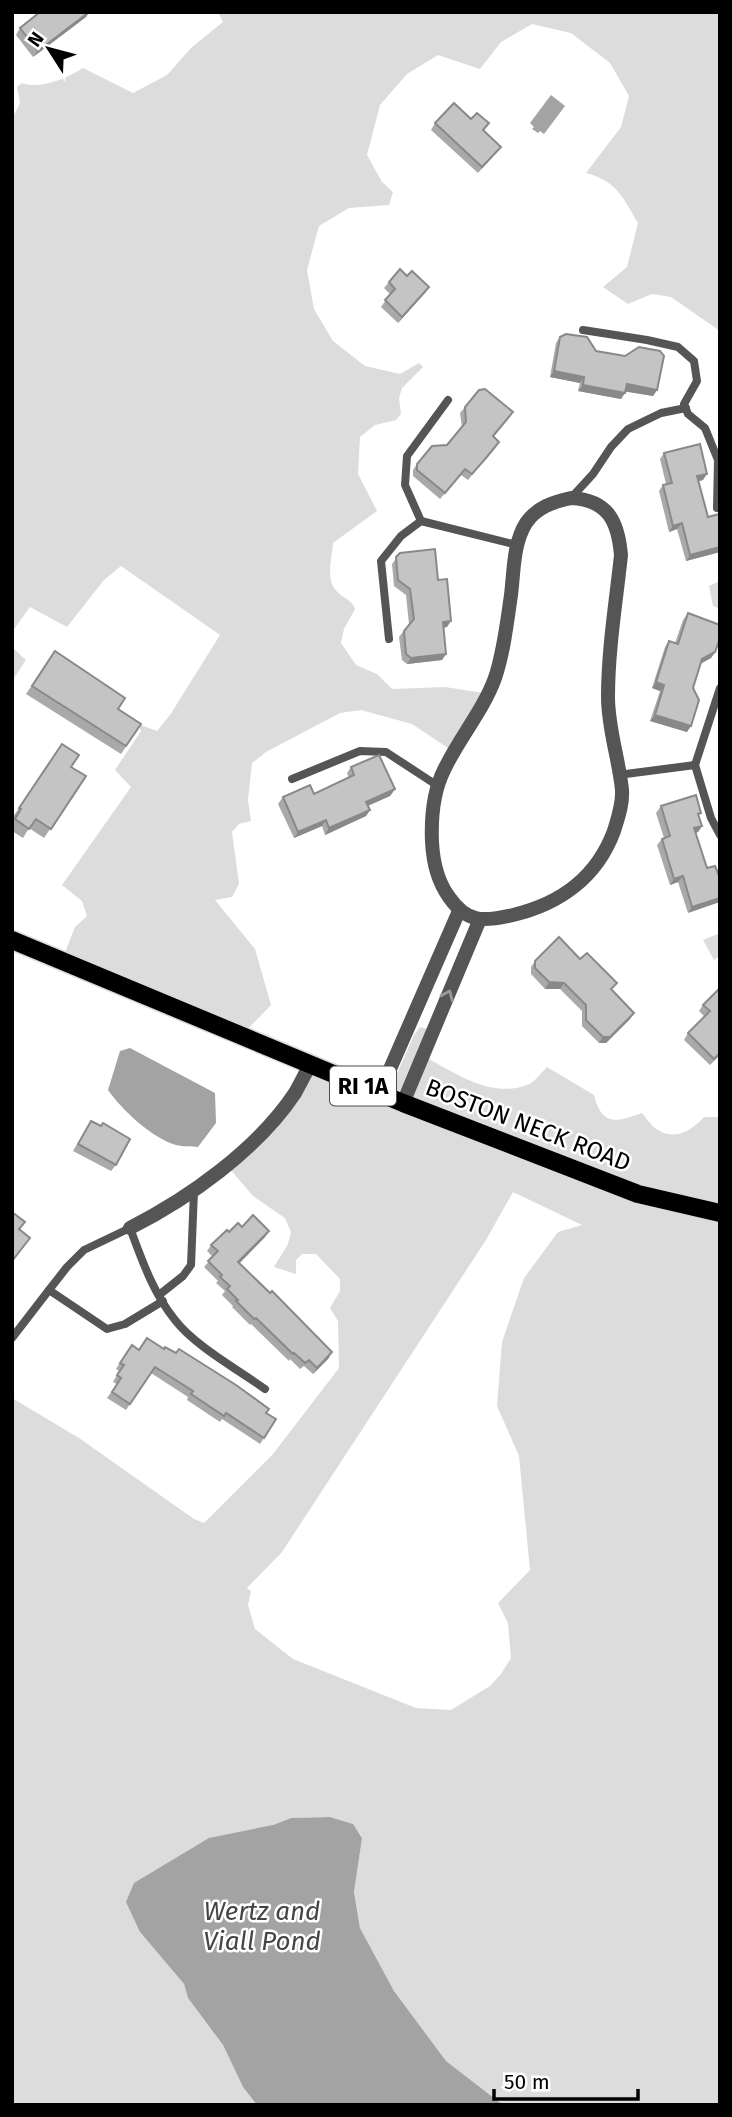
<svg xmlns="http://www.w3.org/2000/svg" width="732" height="2117" font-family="'Fira Sans',sans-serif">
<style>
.green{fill:#dcdcdc;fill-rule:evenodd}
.water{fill:#a3a3a3}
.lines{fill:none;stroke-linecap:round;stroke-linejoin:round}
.primary-casing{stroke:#dbdbdb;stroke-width:21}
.lane{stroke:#555;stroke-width:8}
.street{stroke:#555;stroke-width:14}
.primary{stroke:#000;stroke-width:18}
.wall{fill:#a9a9a9}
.shaded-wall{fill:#898989}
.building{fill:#c4c4c4;stroke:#898989;stroke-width:2}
.oneway{stroke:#999}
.labels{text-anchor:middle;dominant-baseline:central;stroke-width:5;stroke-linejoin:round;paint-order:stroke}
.shield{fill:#fff;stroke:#4c4c4c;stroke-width:2}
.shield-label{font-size:23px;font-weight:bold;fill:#000}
.street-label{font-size:24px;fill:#000;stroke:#fff}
.water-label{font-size:26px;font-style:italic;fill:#444;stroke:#fff}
</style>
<rect width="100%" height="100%" fill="#fff"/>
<!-- green -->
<g class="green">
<path d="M218,12H720V331L671,297L652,294L628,304L603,287L627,267L638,223C623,198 617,181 586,173L621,127L629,96L610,63L571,33L532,24L501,42L480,69L438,55L407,74L380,105L367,155L382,182L393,192L389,205L349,208L319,226L307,270L314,309L333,341L365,366L400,374L419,363L423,367L402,388L399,398L401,414L396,420L375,425L360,437L358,474L377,511L333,543C332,556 326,579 335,589C341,598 351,598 355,609L344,629L341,643L356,665L377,674L392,689L445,687L490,694L457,754L412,724L361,710L340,713L266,752L252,763L248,800L251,821L239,824L232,832L239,884L232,897L215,900L255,949L271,1005L242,1035L62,960L75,927L87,916L82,901L62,885L131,787L115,770L141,731L138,724L157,731L170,715L220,635L121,566L104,580L67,627L30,607L12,632V119L20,103L17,87L22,83C40,90 67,78 83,68L133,93L167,75L192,47L223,22Z"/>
<polygon points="720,581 720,609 713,606 709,586"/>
<polygon points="12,647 26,660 12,681"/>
<polygon points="720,933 720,955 714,960 703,940"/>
<path d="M420,1027L428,1029L429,1059C458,1075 492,1098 527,1085C534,1083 541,1073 547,1067L594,1095C602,1127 617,1122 642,1113C646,1118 652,1127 658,1130C676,1141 692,1130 704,1117H720V2105H503L446,2061L394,1991L360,1928L354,1892L362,1837L352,1824L330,1817L291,1818L273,1825L140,1932L184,1984L188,1998L223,2045L243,2087L257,2105H12V1398L79,1438L194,1519L204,1523L273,1454L339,1368L338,1321L330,1308L340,1291V1279L316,1254H302L296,1260V1274L274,1267L288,1244L291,1232L285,1218L253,1196L229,1168L263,1129L308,1070L386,1099L414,1035ZM513,1192L582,1225L558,1232L524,1278L502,1342L497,1406L519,1456L530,1570L498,1603L508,1623L511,1658L501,1674L490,1686L451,1710L416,1708L293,1659L255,1629L248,1605L251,1591L247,1588L282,1552L486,1240Z"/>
</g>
<!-- water -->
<g class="water">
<polygon points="551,95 565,106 544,134 540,131 538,133 532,129 534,127 530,123"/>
<path d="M130,1048L215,1093L216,1123L198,1147C191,1146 183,1147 176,1145C152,1138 122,1110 108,1090L120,1051Z"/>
<polygon points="330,1817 353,1824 362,1838 354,1892 360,1928 394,1991 446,2061 503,2105 257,2105 243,2087 223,2045 188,1998 184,1984 140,1932 126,1902 134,1883 209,1838 273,1825 291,1818"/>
</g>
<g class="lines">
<defs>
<polyline id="primary" points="12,940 403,1103 638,1194 720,1213"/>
</defs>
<!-- primary casing -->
<use href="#primary" class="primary-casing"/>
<!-- lane -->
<g class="lane">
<polyline points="583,330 647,340 678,347 694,361 697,381 684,404 688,414 705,428 718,460 717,508"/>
<polyline points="571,498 593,474 611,447 628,429 661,413 686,408"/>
<polyline points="421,521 517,545"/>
<polyline points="389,639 381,561 401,536 421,521 405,485 407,456 448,400"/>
<polyline points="720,688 695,765 711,818 720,835"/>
<polyline points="618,775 695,765"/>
<polyline points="292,779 360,751 386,752 438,786"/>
<path d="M49,1290L67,1267L84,1250L130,1228C142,1260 153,1293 175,1320C195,1346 237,1369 265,1389"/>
<polyline points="159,1295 183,1276 191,1265 194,1191"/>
<polyline points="12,1338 49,1290 107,1329 125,1324 163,1301"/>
</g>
<!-- street -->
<g class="street">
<path d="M571,498C608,500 618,521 621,555C616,602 608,650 608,697C608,729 619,759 622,790C623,804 618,818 614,831C597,877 560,904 513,915C483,922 467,923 449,897C438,882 433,861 432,842C431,818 433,792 444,770C459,738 483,711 495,678C504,651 507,622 511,595C514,571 513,544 526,523C537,507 553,502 571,498Z"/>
<polyline points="380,1092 459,911"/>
<polyline points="403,1103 480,919"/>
<path d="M130,1228C189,1198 257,1150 295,1093C300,1084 305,1074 310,1065"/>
</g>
<!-- primary -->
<use href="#primary" class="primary"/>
</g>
<!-- wall -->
<g class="wall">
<polygon points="89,12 86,17 33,57 16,35 20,28"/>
<polygon points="435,123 483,131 496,153 478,173 431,130"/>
<polygon points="407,276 429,287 398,323 381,307 390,294 384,288 389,282"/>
<polygon points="560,337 596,351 657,390 653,396 625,391 621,399 578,391 580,383 550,377 556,343"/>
<polygon points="465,407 508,418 493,436 499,442 481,464 468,480 461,475 440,499 413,476 413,470 417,464 447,445 462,427 460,413"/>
<polygon points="664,453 703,480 698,481 708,517 720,519 720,552 686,561 677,529 669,532 659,491 663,485 666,484 660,459"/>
<polygon points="400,553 438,580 447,627 443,628 446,654 442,660 407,664 402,660 399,637 409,624 406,595 394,586 392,564"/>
<polygon points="688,613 715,652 711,658 700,664 693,688 687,732 650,721 660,691 652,688 665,647 669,641 675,643 683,620"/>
<polygon points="55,651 118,709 141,724 121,754 26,694"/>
<polygon points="62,744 71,767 86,776 44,838 29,828 23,838 12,831 12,823 15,819 13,817"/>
<polygon points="351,767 395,789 390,796 368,806 370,810 366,816 325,835 322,826 294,838 278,804 283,797 314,794 349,778 347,773"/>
<polygon points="661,806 699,816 702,826 698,832 695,833 707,868 719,878 688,913 678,882 670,885 657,845 662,839 664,838 656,813"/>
<polygon points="535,961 611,990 630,1019 606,1043 599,1043 582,1026 582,1011 560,989 545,989 531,974 531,967"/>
<polygon points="720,988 720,1055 710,1065 684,1040 688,1033 705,1017 699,1011 703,1005"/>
<polygon points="91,1121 101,1126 116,1165 111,1171 73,1151"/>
<polygon points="242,1227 265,1237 239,1263 332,1352 328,1359 313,1374 304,1366 300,1369 290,1359 289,1361 251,1324 250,1325 232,1307 233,1306 222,1295 225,1291 216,1283 218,1281 204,1267 213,1257 207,1251 211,1245"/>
<polygon points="139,1349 266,1413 276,1419 260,1444 222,1419 220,1422 187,1400 188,1397 151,1373 126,1410 107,1398 117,1384 113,1382 119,1371 116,1369 127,1351"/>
</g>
<!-- shaded-wall -->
<g class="shaded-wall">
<polygon points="89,12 86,17 33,57 38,51"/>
<polygon points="429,287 425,293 398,323 402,317"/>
<polygon points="554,371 584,377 580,383 550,377"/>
<polygon points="627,384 657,390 653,396 622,391"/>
<polygon points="583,385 625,393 621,399 578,391"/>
<polygon points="707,474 703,480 692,483 697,476"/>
<polygon points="682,523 677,529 669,532 673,526"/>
<polygon points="720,547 720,552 686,561 690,555"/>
<polygon points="451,621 447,627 439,628 443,622"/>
<polygon points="715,652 711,658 698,665 702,659"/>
<polygon points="446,654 442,660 407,664 411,658"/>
<polygon points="656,682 664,685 660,691 652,688"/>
<polygon points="655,715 691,726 687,732 650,721"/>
<polygon points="395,789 390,796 362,808 366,802"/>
<polygon points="370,810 366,816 325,835 329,828"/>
<polygon points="326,820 322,826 294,838 298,832"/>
<polygon points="702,826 698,832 689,835 694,828"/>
<polygon points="683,876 678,882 670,885 674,879"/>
<polygon points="720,898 720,902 688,913 692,907"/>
<polygon points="549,982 564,983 560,989 545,989"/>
<polygon points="634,1013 630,1019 606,1043 599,1043 603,1037"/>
<polygon points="269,1231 265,1237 234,1269 238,1262"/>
<polygon points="332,1352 328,1359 313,1374 317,1368"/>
</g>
<!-- building -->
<g class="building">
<polygon points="40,12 89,12 38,51 20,28"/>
<polygon points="454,103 471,119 477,113 489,123 483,130 501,147 482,167 435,123"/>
<polygon points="400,269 407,276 412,271 429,287 402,317 385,300 395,289 389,282"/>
<polygon points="566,334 587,337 596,351 625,356 639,347 660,351 664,356 657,390 627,384 625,393 583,385 584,377 554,371 560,337"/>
<polygon points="485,389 513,412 493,436 499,442 486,458 472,474 465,469 445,493 417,470 417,464 432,446 447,445 466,422 465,407 479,390"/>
<polygon points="700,444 707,474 697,476 708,517 719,514 720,519 720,547 690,555 682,523 673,526 663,485 672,483 664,453"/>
<polygon points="435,549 438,580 447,579 451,621 443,622 446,654 411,658 406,654 404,631 414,619 410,589 398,580 396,557 400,553"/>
<polygon points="688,613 720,625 720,638 715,652 702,659 693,688 699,700 691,726 655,715 664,685 656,682 669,641 678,644"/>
<polygon points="55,651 125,698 118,709 141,724 126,746 32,686"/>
<polygon points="62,744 79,755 71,767 86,776 51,829 36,819 29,829 15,819 21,809 19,808"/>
<polygon points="379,755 395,789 366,802 370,810 329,828 326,820 298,832 283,797 310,785 314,794 354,775 351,767"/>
<polygon points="696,795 701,813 698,814 702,826 694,828 707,868 715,866 720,878 720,898 692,907 683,876 674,879 662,839 670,836 661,806"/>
<polygon points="559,937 580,959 587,953 617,983 611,989 634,1013 610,1037 603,1037 586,1020 586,1005 564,983 549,982 535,968 535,961"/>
<polygon points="720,988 720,1053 714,1059 688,1033 710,1011 703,1005"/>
<polygon points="91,1121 101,1126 103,1123 130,1139 116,1165 78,1144"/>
<polygon points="12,1212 25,1222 19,1229 30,1238 12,1261"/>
<polygon points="253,1215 269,1231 238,1262 270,1293 272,1291 332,1352 317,1368 309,1360 305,1363 294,1353 293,1354 256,1318 254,1319 236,1301 238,1300 227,1289 230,1286 220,1277 222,1275 208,1261 218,1251 211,1245 227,1230 229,1232 238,1223 242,1227"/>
<polygon points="147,1338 164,1349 165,1347 176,1353 179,1349 236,1385 269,1409 266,1413 276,1419 264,1438 226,1413 224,1416 191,1394 193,1391 155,1367 130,1404 112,1392 121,1378 117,1375 124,1365 120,1363 132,1345 139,1350"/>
</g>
<!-- one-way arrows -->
<defs><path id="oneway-chevron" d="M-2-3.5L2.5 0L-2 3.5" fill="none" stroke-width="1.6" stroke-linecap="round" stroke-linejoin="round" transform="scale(1.75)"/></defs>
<use class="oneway" href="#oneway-chevron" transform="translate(448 995) rotate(-67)"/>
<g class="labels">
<!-- shield labels -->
<rect class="shield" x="330" y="1066.5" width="66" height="39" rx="5"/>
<g class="shield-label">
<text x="363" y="1086">RI 1A</text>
</g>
<!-- street labels -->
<g class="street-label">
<text transform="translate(528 1125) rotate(21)">BOSTON NECK ROAD</text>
</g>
<!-- water labels -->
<g class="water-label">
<text x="262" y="1911">Wertz and<tspan x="262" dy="30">Viall Pond</tspan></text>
</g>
</g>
<!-- border -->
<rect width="732" height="2117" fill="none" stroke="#000000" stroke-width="28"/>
<!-- north arrow -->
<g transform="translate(49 49) rotate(306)" stroke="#ffffff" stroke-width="5" paint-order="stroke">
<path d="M0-5L12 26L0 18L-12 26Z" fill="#000000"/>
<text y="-10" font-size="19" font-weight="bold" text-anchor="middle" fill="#000000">N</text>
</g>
<!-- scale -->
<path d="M494 2089v10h144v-10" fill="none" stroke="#000000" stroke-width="3.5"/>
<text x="504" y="2089" font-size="21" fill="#000000" stroke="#ffffff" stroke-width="5" paint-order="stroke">50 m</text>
</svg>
